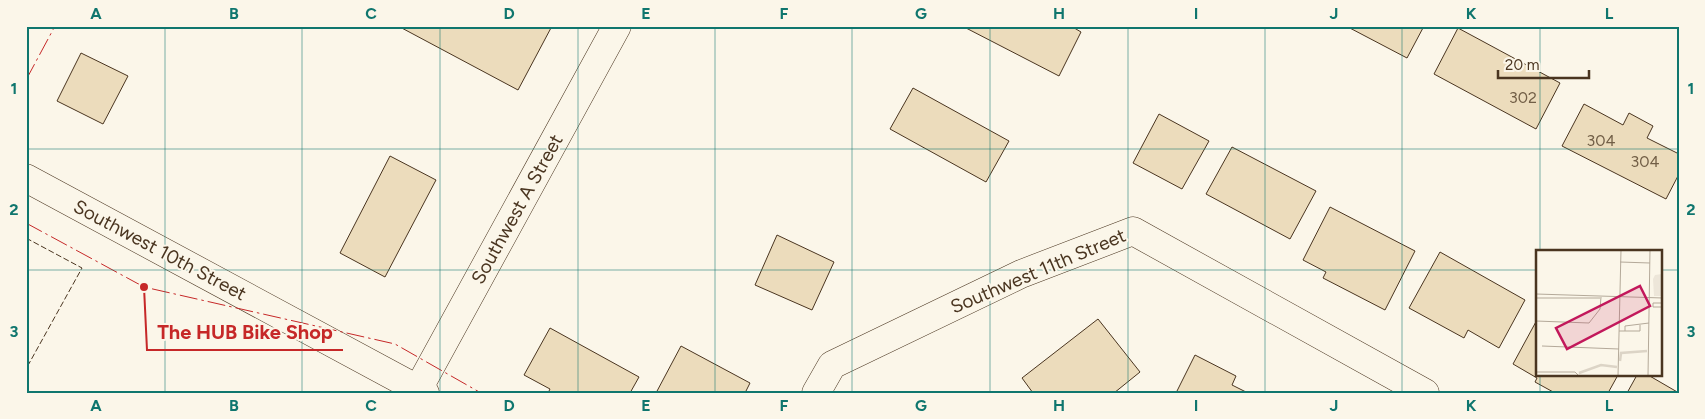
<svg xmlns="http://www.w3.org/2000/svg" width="1705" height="419" font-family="Figtree,sans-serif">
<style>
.building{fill:#ecdcbc;stroke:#4a3520}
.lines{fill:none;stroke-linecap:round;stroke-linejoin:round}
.minor-casing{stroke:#4a3520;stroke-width:29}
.tertiary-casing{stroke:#4a3520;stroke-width:29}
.minor{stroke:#fbf6e9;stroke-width:28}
.tertiary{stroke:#fbf6e9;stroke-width:28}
.fence{stroke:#4a3520;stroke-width:1;stroke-dasharray:6 2.5;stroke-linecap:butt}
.power{stroke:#c62828;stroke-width:1;stroke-dasharray:18 4 2.5 4;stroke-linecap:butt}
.grid{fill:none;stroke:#0f766e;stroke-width:1;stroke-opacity:0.55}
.labels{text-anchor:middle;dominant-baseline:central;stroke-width:4;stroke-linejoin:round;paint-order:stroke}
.number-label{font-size:16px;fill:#725f47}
.street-label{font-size:19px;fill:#4a3520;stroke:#fbf6e9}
.inset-river{fill:none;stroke:#dcd4c6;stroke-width:2.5}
.inset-road{fill:none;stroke:#b4a999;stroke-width:1}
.view{fill:#c2185b;fill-opacity:0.15;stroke:#c2185b;stroke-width:2.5}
.inset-edge{fill:none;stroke:#4a3520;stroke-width:2.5}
.leader{fill:none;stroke:#c62828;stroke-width:2}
.callout-dot{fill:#c62828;stroke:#fbf6e9;stroke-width:2}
.callout-label{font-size:20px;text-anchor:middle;font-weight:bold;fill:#c62828;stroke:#fbf6e9;stroke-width:4;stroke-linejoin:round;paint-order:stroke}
.neatline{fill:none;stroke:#0f766e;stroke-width:2}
.grid-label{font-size:16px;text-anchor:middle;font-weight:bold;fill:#0f766e}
</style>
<rect width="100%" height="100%" fill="#fbf6e9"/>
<!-- building -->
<g class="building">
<polygon points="398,26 552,26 518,90"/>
<polygon points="968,26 1071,26 1081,32 1059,76 966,28"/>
<polygon points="1346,26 1424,26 1407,58"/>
<polygon points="1458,28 1560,83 1536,129 1434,74"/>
<polygon points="81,53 128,76 103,124 57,101"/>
<polygon points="913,88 1009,141 986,182 890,129"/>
<polygon points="1584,104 1623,125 1629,113 1653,126 1647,138 1679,154 1679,174 1666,199 1562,146"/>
<polygon points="1159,114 1209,141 1182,189 1133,163"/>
<polygon points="1232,147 1316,191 1290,239 1206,194"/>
<polygon points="390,156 436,180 385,277 340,253"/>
<polygon points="1330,207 1415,251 1385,310 1323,278 1326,272 1303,260"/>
<polygon points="777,235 834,262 812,310 755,285"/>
<polygon points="1440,252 1525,300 1499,348 1468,330 1464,338 1409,308"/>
<polygon points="1538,318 1538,375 1618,375 1608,393 1555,393 1535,382 1537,378 1513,364"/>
<polygon points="1098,319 1140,372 1114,393 1033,393 1022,378"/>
<polygon points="550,328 639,377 630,393 548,393 550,389 524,375"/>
<polygon points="681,346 750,383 745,393 656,393"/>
<polygon points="1195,355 1236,376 1232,385 1248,393 1176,393"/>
<polygon points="1637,375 1648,375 1679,393 1627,393"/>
</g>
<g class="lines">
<defs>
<g id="minor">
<polyline points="26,178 425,393"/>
<polyline points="816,393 832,365 1021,274 1133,231 1425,393"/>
</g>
<polyline id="tertiary" points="416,393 617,26"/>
</defs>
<!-- minor casing -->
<use href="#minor" class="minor-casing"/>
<!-- tertiary casing -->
<use href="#tertiary" class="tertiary-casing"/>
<!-- minor -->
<use href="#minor" class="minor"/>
<!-- tertiary -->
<use href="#tertiary" class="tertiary"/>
<!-- fence -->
<polyline class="fence" points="26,238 82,268 26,369"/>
<!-- power -->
<g class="power">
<polyline points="26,80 55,26"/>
<polyline points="26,223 144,287 395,344 481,393"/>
</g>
</g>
<!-- grid -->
<path class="grid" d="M165,26V393M302,26V393M440,26V393M578,26V393M715,26V393M852,26V393M990,26V393M1128,26V393M1265,26V393M1402,26V393M1540,26V252M26,149H1679M26,270H1538M1661,270H1679M1540,375V393"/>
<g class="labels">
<!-- number labels -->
<g class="number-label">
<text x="1523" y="97">302</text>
<text x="1601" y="140">304</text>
<text x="1645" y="161">304</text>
</g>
<!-- street labels -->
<g class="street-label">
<text transform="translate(517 209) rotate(-61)">Southwest A Street</text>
<text transform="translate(160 250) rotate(28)">Southwest 10th Street</text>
<text transform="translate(1038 271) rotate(-23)">Southwest 11th Street</text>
</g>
</g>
<!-- overview -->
<g transform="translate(1536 250)">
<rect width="126" height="126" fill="#fbf6e9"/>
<path d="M126,24V46H118L117,29L119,25Z" fill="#ede6d9"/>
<path class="inset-river" d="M84,111L85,103L111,101M43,123L65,115L81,117"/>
<path class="inset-road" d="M84,12L114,13M0,44L127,48M0,48H64M127,53H117V57H127M0,71L53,73L64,59L65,47M83,81H89V76L113,73M89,81H104V75M6,96L83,99M0,122H39L43,126M82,126L85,0M112,126L114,0"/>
<path class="view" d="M104,36L114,56L31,99L20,78Z"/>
<rect width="126" height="126" class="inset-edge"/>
</g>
<!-- callouts -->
<path class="leader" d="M144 287L147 350H343"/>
<circle class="callout-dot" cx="144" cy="287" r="5"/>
<g class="callout-label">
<text x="245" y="339">The HUB Bike Shop</text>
</g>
<!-- border -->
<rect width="1705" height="419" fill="none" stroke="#fbf6e9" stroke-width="55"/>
<!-- scale -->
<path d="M1498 70v8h91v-8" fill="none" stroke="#4a3520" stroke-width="2.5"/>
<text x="1505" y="70" font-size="15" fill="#4a3520" stroke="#fbf6e9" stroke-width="4" paint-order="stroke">20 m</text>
<rect x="28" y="28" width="1650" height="364" class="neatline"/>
<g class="grid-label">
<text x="96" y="19">A</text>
<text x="234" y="19">B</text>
<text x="371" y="19">C</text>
<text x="509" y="19">D</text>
<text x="646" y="19">E</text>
<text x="784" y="19">F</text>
<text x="921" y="19">G</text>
<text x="1059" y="19">H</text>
<text x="1196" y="19">I</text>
<text x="1334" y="19">J</text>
<text x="1471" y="19">K</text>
<text x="1609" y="19">L</text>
<text x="14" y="94">1</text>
<text x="1691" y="94">1</text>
<text x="14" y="215">2</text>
<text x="1691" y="215">2</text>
<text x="14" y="337">3</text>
<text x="1691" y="337">3</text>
<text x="96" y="411">A</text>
<text x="234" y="411">B</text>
<text x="371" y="411">C</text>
<text x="509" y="411">D</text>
<text x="646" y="411">E</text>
<text x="784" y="411">F</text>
<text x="921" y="411">G</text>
<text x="1059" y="411">H</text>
<text x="1196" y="411">I</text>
<text x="1334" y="411">J</text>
<text x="1471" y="411">K</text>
<text x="1609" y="411">L</text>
</g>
</svg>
